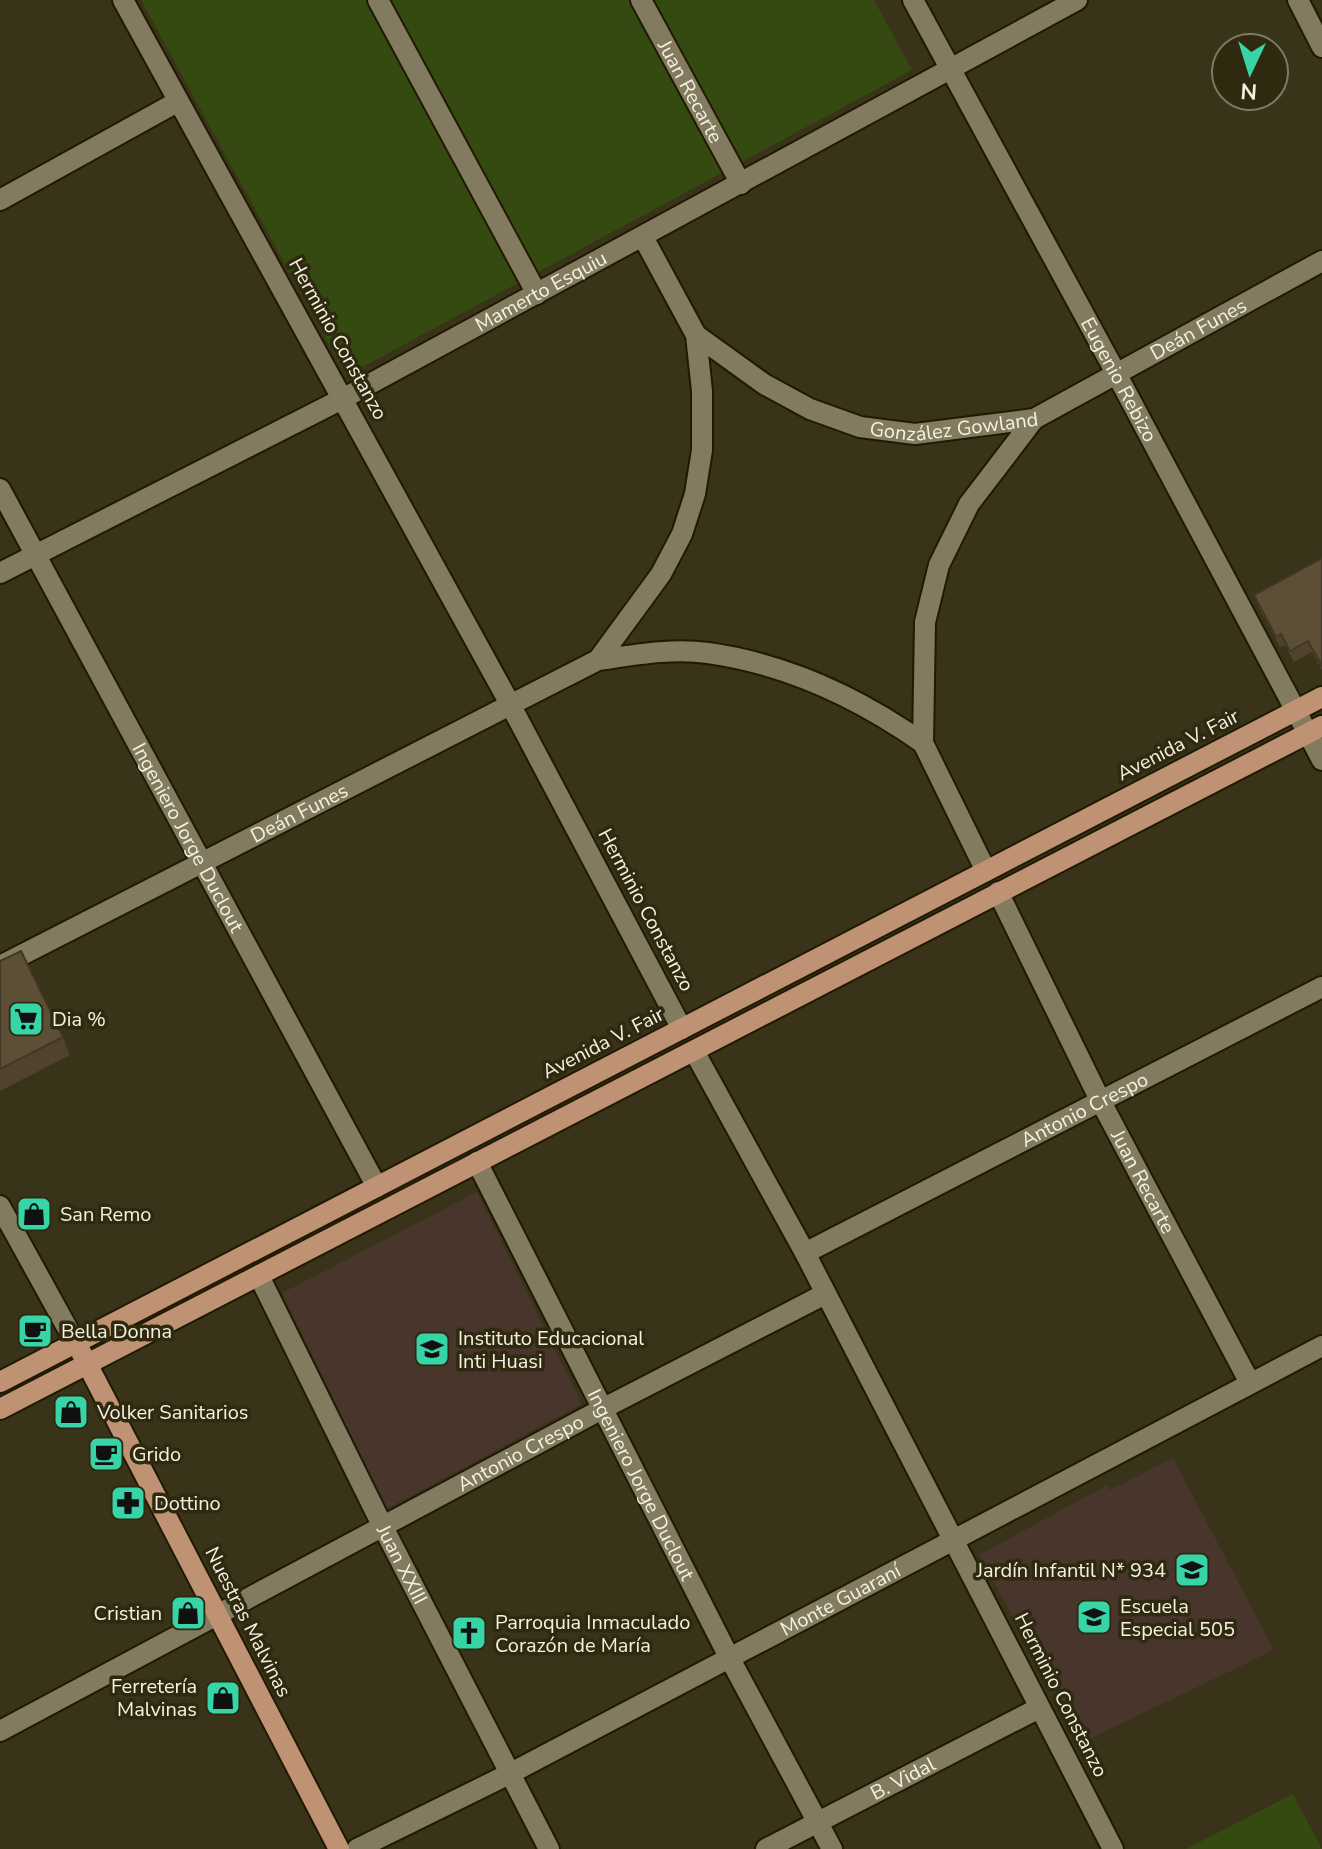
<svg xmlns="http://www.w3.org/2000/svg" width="1322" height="1849" font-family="'Nunito Sans',sans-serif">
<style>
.education{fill:#48362d}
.grass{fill:#354a11}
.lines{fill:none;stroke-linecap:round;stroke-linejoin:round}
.minor-casing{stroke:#201a02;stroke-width:24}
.major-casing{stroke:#201a02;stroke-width:24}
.minor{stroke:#827b5f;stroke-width:20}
.major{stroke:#c09274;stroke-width:20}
.wall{fill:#50432e}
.building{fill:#5d4e36;stroke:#413726;stroke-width:2}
.labels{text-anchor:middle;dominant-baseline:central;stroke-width:7;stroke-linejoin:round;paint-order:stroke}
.street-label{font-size:20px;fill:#f5f1e2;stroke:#2f290f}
.poi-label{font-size:20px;fill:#f5f1e2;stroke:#2f290f;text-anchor:start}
</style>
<rect width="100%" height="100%" fill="#393319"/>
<!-- education -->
<g class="education">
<polygon points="477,1192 582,1404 387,1509 282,1293"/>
<polygon points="1173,1458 1274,1650 1081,1743 979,1555 1107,1485 1110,1490"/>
</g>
<!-- grass -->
<g class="grass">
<polygon points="141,0 874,0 912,70 346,376"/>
<polygon points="1293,1794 1322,1849 1186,1849"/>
</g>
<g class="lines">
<defs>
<g id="minor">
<polyline points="123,0 510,704 682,1029"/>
<polyline points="378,0 537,294"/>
<path id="s1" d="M641,0L741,184"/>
<path id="s2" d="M913,0L1117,375L1322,760"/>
<polyline points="1298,0 1322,47"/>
<polyline points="0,200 177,102"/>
<path id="s3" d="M696,335L764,384L810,409L860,427L915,434L1034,419L1322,261"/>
<path id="s4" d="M0,489L377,1187"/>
<path id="s5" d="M0,573L344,398L1077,0"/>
<polyline points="598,660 661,574 682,534 695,494 702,450 702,391 696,335 643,237"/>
<polyline points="986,871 923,743 925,622 939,565 969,504 1034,419"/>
<path id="s6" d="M998,892L1100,1100L1250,1383"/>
<path id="s7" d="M0,966L598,660C634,655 672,648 708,653C787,664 859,698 923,743"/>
<polyline points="694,1051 805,1253 1113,1849"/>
<path id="s8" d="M477,1162L729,1657L832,1849"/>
<polyline points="0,1206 75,1342"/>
<path id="s9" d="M805,1253L1322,987"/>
<path id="s10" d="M259,1276L383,1527L549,1849"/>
<path id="s11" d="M0,1731L604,1408L825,1294"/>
<path id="s12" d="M357,1849L511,1773L1322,1346"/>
<path id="s13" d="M766,1849L1039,1708"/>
</g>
<g id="major">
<polyline points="81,1352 339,1849"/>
<polyline points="0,1382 1322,697"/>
<polyline points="0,1409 1322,726"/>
</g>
</defs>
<!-- minor casing -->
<use href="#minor" class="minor-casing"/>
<!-- major casing -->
<use href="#major" class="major-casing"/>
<!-- minor -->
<use href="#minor" class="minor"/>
<!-- major -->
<use href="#major" class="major"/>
</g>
<!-- wall -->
<g class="wall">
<polygon points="1322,558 1322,670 1312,652 1294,662 1285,645 1280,647 1258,606 1254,595"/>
<polygon points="0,961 63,1037 70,1055 0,1091"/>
</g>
<!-- building -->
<g class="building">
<polygon points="1322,558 1322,666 1308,641 1290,651 1281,634 1276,637 1254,595"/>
<polygon points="21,951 63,1037 0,1069 0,961"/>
</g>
<!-- icons -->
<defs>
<symbol id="supermarket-square" viewBox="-11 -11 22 22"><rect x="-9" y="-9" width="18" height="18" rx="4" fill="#36d4a7" stroke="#2f290f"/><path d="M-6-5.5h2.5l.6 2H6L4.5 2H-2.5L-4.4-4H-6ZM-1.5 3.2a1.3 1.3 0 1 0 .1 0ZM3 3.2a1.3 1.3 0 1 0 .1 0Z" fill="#111"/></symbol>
<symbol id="shop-square" viewBox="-11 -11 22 22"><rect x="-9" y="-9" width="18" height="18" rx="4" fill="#36d4a7" stroke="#2f290f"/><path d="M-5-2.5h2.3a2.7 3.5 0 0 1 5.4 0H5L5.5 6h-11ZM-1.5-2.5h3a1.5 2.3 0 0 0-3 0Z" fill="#111"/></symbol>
<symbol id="cafe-square" viewBox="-11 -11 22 22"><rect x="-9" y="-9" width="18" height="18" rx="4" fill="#36d4a7" stroke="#2f290f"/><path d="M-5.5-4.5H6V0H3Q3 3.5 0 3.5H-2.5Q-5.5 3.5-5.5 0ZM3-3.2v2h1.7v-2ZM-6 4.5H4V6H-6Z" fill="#111"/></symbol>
<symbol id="school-square" viewBox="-11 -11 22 22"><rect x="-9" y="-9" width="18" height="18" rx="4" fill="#36d4a7" stroke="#2f290f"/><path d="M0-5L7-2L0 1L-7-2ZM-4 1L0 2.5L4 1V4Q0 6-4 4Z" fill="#111"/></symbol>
<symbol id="pharmacy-square" viewBox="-11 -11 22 22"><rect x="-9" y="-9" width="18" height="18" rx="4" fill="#36d4a7" stroke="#2f290f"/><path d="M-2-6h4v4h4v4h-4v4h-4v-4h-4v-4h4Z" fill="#111"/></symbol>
<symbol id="church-square" viewBox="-11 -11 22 22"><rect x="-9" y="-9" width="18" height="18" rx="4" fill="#36d4a7" stroke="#2f290f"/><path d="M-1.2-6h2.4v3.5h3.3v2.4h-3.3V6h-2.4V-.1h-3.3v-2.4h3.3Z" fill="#111"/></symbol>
</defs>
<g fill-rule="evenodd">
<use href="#supermarket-square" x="6" y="999" width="40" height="40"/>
<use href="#shop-square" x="14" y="1194" width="40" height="40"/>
<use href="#cafe-square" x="15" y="1311" width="40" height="40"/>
<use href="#school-square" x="412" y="1329" width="40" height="40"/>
<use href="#shop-square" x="51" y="1392" width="40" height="40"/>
<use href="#cafe-square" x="86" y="1434" width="40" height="40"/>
<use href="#pharmacy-square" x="108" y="1483" width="40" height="40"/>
<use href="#school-square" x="1172" y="1550" width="40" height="40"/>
<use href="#shop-square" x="168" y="1593" width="40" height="40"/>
<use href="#school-square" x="1074" y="1597" width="40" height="40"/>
<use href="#church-square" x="449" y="1613" width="40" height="40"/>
<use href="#shop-square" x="203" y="1678" width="40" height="40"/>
</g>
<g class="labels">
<!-- street labels -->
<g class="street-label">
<text stroke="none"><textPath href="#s1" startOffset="104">Juan Recarte</textPath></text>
<text stroke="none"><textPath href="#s5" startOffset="610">Mamerto Esquiu</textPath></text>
<text stroke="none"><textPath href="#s3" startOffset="552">Deán Funes</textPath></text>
<text transform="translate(338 339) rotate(61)">Herminio Constanzo</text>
<text stroke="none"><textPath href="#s2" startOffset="432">Eugenio Rebizo</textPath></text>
<text stroke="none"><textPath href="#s3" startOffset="284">González Gowland</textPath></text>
<text transform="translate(1178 745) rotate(-27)">Avenida V. Fair</text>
<text stroke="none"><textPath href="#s7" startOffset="336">Deán Funes</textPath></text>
<text stroke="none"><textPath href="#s4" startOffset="396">Ingeniero Jorge Duclout</textPath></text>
<text transform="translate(646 910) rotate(62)">Herminio Constanzo</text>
<text transform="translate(603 1043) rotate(-27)">Avenida V. Fair</text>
<text stroke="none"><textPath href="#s9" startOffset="314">Antonio Crespo</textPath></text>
<text stroke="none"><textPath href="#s6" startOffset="324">Juan Recarte</textPath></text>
<text stroke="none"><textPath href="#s11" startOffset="590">Antonio Crespo</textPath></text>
<text stroke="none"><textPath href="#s8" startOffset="362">Ingeniero Jorge Duclout</textPath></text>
<text stroke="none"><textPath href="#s10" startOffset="322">Juan XXIII</textPath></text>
<text stroke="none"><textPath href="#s12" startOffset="544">Monte Guaraní</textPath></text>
<text transform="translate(248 1622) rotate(63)">Nuestras Malvinas</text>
<text transform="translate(1061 1695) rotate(63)">Herminio Constanzo</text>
<text stroke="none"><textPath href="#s13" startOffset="154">B. Vidal</textPath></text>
</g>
<!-- poi labels -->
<g class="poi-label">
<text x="52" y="1019">Dia %</text>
<text x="60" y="1214">San Remo</text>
<text x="61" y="1331">Bella Donna</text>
<text x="458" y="1338">Instituto Educacional<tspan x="458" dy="23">Inti Huasi</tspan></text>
<text x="97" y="1412">Volker Sanitarios</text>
<text x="132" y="1454">Grido</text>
<text x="154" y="1503">Dottino</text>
<text x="1166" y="1570" text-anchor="end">Jardín Infantil N* 934</text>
<text x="1120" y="1606">Escuela<tspan x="1120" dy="23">Especial 505</tspan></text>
<text x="162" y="1613" text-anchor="end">Cristian</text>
<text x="495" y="1622">Parroquia Inmaculado<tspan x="495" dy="23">Corazón de María</tspan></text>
<text x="197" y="1686" text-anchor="end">Ferretería<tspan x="197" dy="23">Malvinas</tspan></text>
</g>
</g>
<!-- north arrow -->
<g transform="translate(1250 72) rotate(184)"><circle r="38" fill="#2f290f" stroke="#7e7963" stroke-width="2"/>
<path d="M0-6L14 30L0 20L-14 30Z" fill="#36d4a7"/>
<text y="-12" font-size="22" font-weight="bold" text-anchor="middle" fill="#f5f1e2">N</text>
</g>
</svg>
